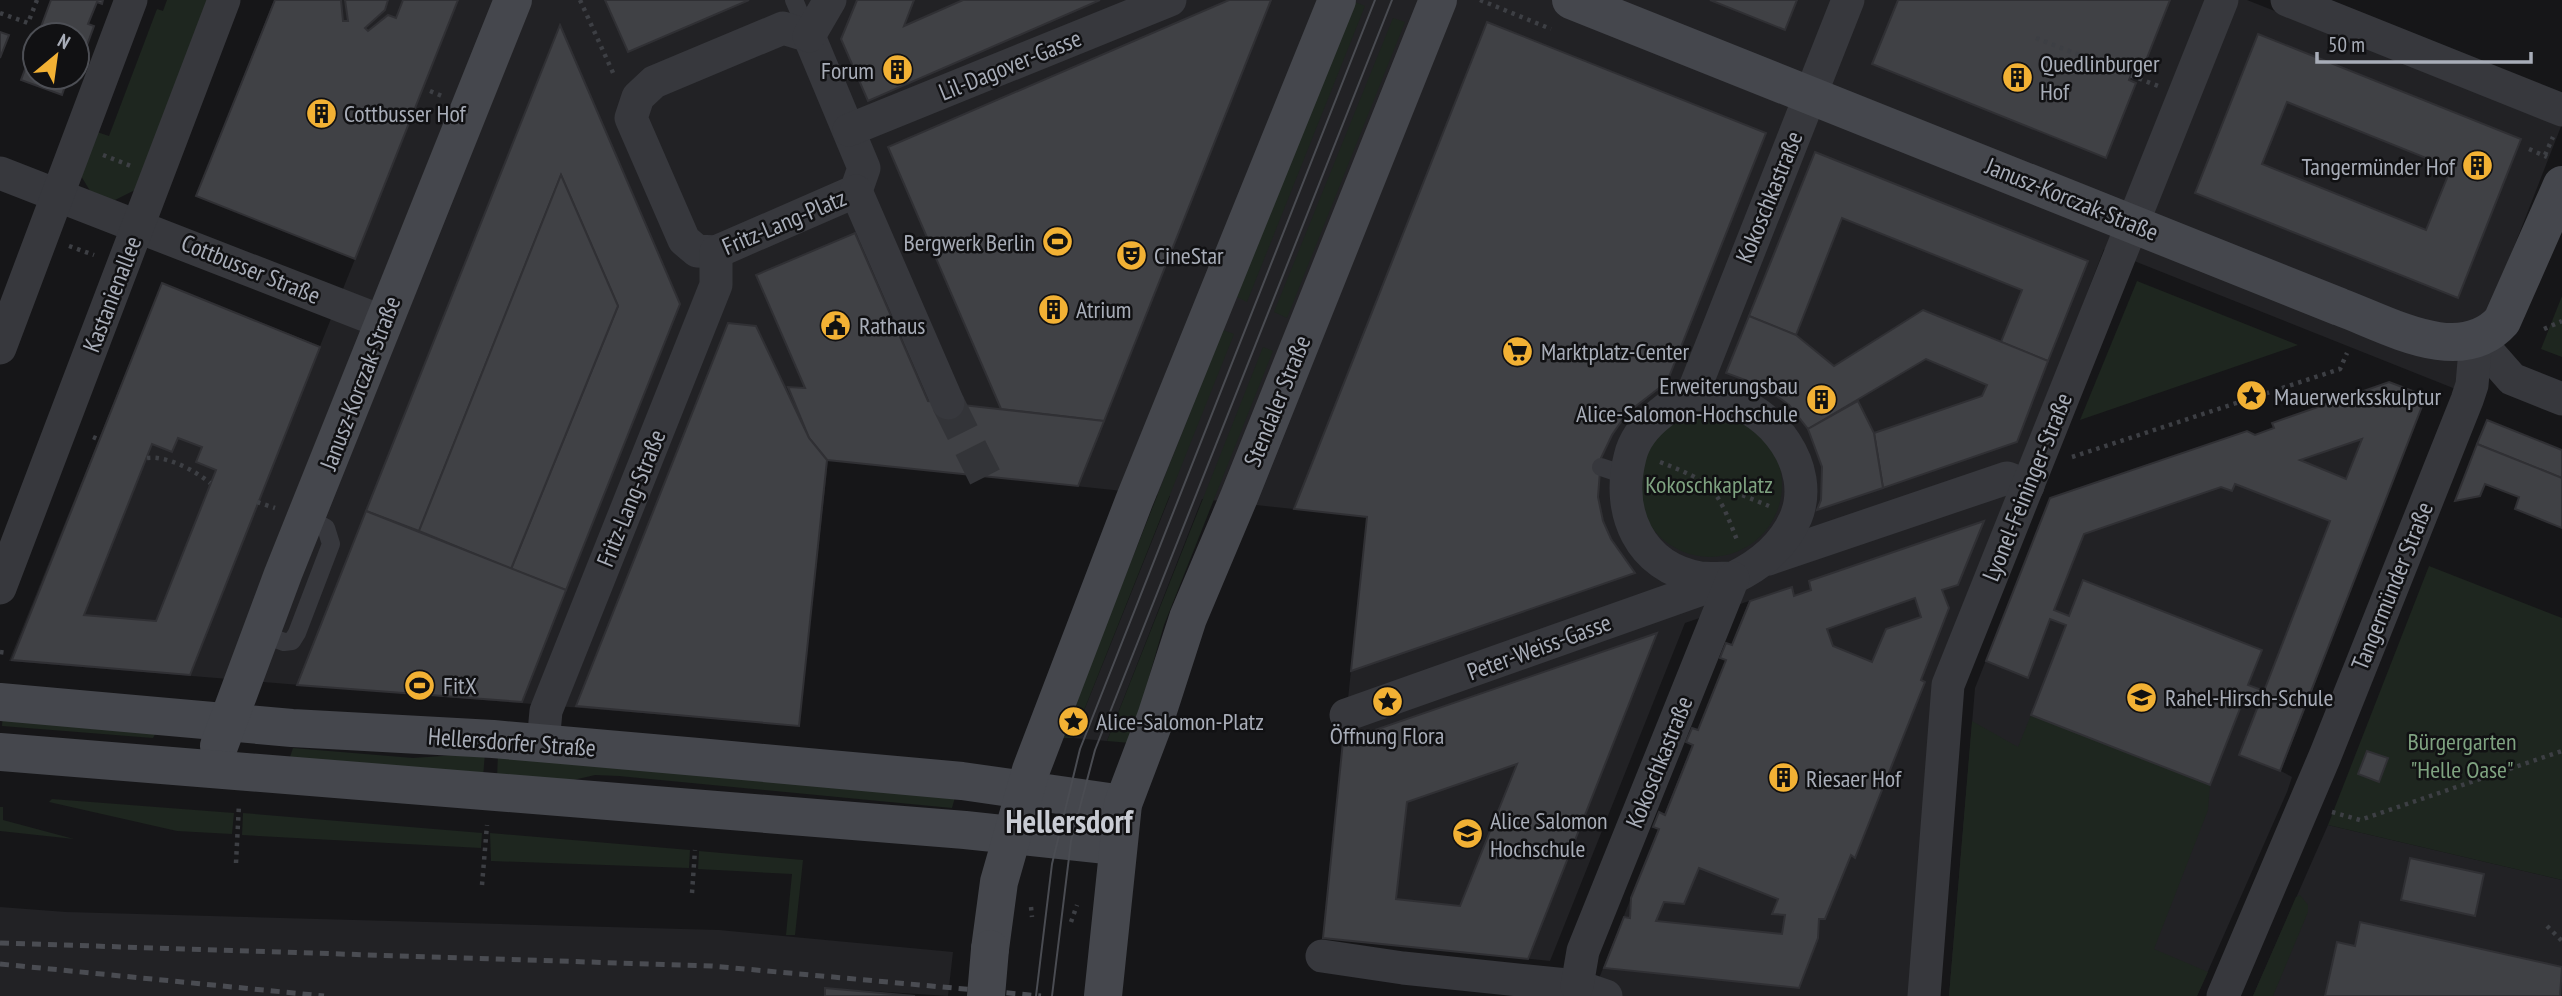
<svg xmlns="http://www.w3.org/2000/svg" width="2562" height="996" font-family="'PT Sans Narrow',sans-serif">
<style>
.built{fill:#222225}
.green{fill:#1e261f}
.building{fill:#404145;stroke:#303034;stroke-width:2;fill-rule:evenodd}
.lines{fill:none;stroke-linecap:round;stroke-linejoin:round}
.street-tunnel{stroke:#333438;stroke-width:33;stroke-dasharray:33 17;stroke-linecap:butt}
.path{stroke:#3d3f44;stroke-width:4.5;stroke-dasharray:3.5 5;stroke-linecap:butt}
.lane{stroke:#37383d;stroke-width:18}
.street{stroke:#37383d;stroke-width:33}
.secondary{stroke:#45474d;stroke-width:38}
.tram{stroke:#4a4c52;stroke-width:2}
.rail{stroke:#4a4c52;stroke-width:5;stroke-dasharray:9 7;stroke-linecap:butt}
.secondary-bridge{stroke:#45474d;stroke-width:38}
.labels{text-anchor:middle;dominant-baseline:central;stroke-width:5;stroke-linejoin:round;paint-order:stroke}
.poi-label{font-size:24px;fill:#a8adb8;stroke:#111113;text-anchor:start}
.street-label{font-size:24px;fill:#a8adb8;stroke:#111113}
.park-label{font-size:24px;fill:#7fa381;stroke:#111113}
.district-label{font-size:32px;font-weight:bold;fill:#c9ccd4;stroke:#111113}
</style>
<rect width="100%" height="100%" fill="#161618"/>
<!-- built -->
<g class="built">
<polygon points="274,0 2247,0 2562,124 2458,390 2104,249 1937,685 1910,996 1592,996 1749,601 1685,623 1550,961 1323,938 1367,517 1202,499 1107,741 1073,738 1170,496 828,460 799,726 9,661 162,283 320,346 355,259 196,196"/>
<polygon points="2389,382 2426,396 2281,771 2292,777 2287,792 2197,996 1949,996 1975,688 2050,498 2247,431 2255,435 2273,428 2272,423"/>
<polygon points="2328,825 2562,880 2562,996 2253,996"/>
<polygon points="0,907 66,912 719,930 953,952 948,996 826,988 825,996 0,996"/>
</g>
<!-- green -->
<g class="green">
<polygon points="167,0 211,0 137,189 115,200 92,194 81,176 91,130 109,136 157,9 163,11"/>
<polygon points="1353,1 1365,6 1247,302 1235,296"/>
<polygon points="1393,18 1405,22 1287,318 1274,312"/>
<polygon points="2137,281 2298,345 2080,420"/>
<polygon points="2562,296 2562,357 2541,349"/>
<polygon points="1223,330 1234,334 1073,738 1061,738"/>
<polygon points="1263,347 1273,351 1164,625 1130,743 1107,741"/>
<circle cx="1710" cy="485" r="72"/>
<polygon points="2429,566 2562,618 2562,880 2328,825"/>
<polygon points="3,713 160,725 153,738 2,726"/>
<polygon points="2031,715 2210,785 2208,810 2154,949 2208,972 2197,996 1949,996 1972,721 2018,747"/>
<polygon points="293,748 413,758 485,753 483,777 288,763"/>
<polygon points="498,754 956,794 952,808 619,776 595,775 569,781 497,778"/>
<polygon points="52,799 234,813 232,834 177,831 49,802"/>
<polygon points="0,807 3,807 3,820 74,839 0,831"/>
<polygon points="243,813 482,833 481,848 242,835"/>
<polygon points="490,833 690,850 689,868 491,861"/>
<polygon points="699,851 803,860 795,935 786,935 792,874 698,869"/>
<polygon points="2300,895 2308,905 2308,912 2273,996 2253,996 2296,897"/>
</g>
<!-- building -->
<g class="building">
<polygon points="51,0 103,0 102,4 97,2 88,24 94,26 83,56 77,54 77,35 38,35"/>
<polygon points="275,0 341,0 343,21 348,21 345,0 388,0 385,10 365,28 368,31 388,15 396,18 403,0 458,0 355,259 196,196"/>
<polygon points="605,0 749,0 628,52"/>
<polygon points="857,0 914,0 904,26 963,0 1100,0 868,101 841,39"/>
<polygon points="1229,0 1271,0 1104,421 1001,409 888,147"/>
<polygon points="1710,0 1797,0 1785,30"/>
<polygon points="1898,0 2170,0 2141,73 2133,70 2129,80 2136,83 2106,158 1872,64"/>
<polygon points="1487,22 1766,133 1667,382 1627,413 1612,435 1601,458 1598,497 1603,521 1611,539 1635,573 1351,671 1367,517 1294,509"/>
<polygon points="560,25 680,304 566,590 511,569 618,306 561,175 419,531 366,511"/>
<polygon points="0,32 9,35 0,58"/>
<path d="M2258,34L2521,139L2458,298L2195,193ZM2287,102L2451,168L2426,230L2262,164Z"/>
<polygon points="35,43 35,77 68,77 62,95 21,80"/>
<polygon points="1815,152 2088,261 2048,361 2001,342 2022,290 1842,218 1796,335 1749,316"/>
<polygon points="561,175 618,306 511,569 419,531"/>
<polygon points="855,233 928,401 1104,421 1078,486 827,460 809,438 788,387 805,388 756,275"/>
<path d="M162,283L320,347L190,675L12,660ZM178,438L202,447L196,462L216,470L156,621L84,615L152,444L172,452Z"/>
<polygon points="1923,310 2048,361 2017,442 1883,488 1874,433 1982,396 1987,385 1926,359 1808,429 1789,405 1764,387 1726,373 1749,316 1796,335 1834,366"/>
<polygon points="728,323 756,326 809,438 827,460 799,726 576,706"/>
<path d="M2389,382L2426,396L2280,771L2239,755L2260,701L2245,696L2210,785L2031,715L2066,625L2050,619L2028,678L1986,661L2050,498L2247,431L2255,435L2274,428L2272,423ZM2362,439L2346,479L2300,460ZM2235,484L2330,521L2264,691L2248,685L2262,650L2083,580L2069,616L2054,610L2084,534L2221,487L2232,491Z"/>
<polygon points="1858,401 1874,433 1883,488 1817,510 1821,500 1822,467 1808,429"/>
<polygon points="2487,420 2562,450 2562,478 2477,444"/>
<polygon points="2477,444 2562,478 2562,528 2515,509 2519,497 2485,484 2480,496 2455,501"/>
<polygon points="366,511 566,590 522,702 297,685"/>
<path d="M1984,521L1958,585L1942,590L1949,608L1921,680L1925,682L1855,858L1851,855L1825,919H1819L1818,938L1799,988L1604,968L1624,917L1630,918L1631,898L1659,829L1653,827L1659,812L1665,815L1693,745L1686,742L1692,728L1698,730L1726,660L1720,658L1726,643L1732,645L1750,601L1792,587L1794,596L1811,590L1809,581ZM1915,598L1921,617L1886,629L1872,662L1833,646L1827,629ZM1699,868L1778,899L1772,914L1785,915L1782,934L1656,921L1664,902L1684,904Z"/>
<path d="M1657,633L1528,959L1323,938L1343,741ZM1517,764L1460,906L1396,899L1407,802Z"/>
<polygon points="2367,751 2388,758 2379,782 2358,774"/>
<polygon points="2410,858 2484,874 2475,916 2401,900"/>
<polygon points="2360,922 2562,967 2560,996 2325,996 2337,942 2355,946"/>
<polygon points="825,988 915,996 825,996"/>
</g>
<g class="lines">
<!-- street-tunnel -->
<polyline class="street-tunnel" points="948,403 985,477"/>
<!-- path -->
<g class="path">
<polyline points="580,0 614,75"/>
<polyline points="1480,0 1551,29"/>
<polyline points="0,13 28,23 37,0"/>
<polyline points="2036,38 2158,86"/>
<polyline points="430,91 442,96"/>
<polyline points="2529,149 2547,157"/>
<polyline points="103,155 131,166"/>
<polyline points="2545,155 2553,137"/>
<polyline points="69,246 94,255"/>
<polyline points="2544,329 2562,321"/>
<polyline points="93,437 100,440"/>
<polyline points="2072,457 2340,369 2347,353"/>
<path d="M147,458C166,455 196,471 210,483"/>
<path d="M1660,462C1713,483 1716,486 1737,540"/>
<polyline points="1703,479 1769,506"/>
<polyline points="257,502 275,508"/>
<polyline points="0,652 8,653"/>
<polyline points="2332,812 2360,820 2562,751"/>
<polyline points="236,863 239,804"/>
<polyline points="482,885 487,825"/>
<polyline points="692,893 695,850"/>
<polyline points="1031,907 1032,917"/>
<polyline points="1071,922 1077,905"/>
<polyline points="2547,926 2562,941"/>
</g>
<!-- lane -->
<g class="lane">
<polyline points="794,0 809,35"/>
<polyline points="1601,467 1625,475"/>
<polyline points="260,633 284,642 292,641 297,633 331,544 326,528 306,517"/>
</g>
<!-- street -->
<g class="street">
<polyline points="2287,0 2562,110"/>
<polygon points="783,28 809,36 864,168 856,191 716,252 697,251 684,240 631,118 638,97 654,82"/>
<polyline points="809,36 830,0"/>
<polyline points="849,130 1170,0"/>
<polyline points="0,173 383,322"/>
<polyline points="856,191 948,403"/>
<polyline points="2476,338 2512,379 2562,399"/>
<polyline points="0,348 131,0"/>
<polyline points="1692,395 1848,0"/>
<polyline points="1768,559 2007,478 2028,486"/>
<polyline points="0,588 224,0"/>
<path d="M1346,715L1733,578C1760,565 1784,546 1796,517C1816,467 1772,409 1724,399C1715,397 1701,393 1692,395C1682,397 1668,407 1660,414C1646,425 1634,439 1630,457C1616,512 1639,567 1700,578C1711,579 1722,578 1733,578"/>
<polyline points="543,743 546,711 716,285 716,252"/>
<polyline points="1322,956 1403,968 1577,986 1606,996"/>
<polyline points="1577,986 1583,951 1733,578"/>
<polyline points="1924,996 1948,685 2222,0"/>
<polyline points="2223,996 2325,756 2467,400 2472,385 2476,338"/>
</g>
<!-- secondary -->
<g class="secondary">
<path d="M1571,0L2340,307C2387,324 2460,368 2502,321L2562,185"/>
<polyline points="0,702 292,728 493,739 698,757 962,781 1123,804"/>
<polyline points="219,746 283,574 513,0"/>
<polyline points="0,752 965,830 1116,846"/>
<polyline points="990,949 999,882 1031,770 1134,501 1337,0"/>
<polyline points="1103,996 1123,804 1156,717 1188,618 1239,497 1438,0"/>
</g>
<!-- tram -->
<g class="tram">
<polyline points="1036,996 1052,864 1080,749 1375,0"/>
<polyline points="1052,996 1071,841 1095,750 1392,0"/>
</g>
<!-- rail -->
<g class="rail">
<polyline points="0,943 712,966 1041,996"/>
<polyline points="0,964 324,996"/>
</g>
<!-- secondary-bridge -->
<polyline class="secondary-bridge" points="986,996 990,949"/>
</g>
<!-- icons -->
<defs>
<symbol id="building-disc" viewBox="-11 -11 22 22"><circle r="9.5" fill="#f2b134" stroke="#111113"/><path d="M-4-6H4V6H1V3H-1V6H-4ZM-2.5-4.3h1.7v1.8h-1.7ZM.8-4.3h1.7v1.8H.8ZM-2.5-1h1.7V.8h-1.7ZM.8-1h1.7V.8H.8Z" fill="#111"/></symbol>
<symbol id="stadium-disc" viewBox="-11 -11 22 22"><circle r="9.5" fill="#f2b134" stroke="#111113"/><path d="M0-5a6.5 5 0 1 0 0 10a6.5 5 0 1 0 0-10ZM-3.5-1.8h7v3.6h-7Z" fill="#111"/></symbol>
<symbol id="theatre-disc" viewBox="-11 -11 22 22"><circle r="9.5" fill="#f2b134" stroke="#111113"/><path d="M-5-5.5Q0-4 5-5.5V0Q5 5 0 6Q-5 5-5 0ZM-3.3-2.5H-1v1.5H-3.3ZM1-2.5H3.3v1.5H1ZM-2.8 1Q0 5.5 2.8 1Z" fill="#111"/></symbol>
<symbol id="civic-disc" viewBox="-11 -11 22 22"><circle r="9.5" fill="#f2b134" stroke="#111113"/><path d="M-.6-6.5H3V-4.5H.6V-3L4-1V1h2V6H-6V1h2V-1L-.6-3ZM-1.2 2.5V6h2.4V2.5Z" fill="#111"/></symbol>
<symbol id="supermarket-disc" viewBox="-11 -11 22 22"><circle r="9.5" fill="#f2b134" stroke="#111113"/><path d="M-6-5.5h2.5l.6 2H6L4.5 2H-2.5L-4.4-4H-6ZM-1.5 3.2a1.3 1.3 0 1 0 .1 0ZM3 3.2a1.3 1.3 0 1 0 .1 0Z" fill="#111"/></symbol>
<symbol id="sight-disc" viewBox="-11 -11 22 22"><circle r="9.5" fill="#f2b134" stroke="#111113"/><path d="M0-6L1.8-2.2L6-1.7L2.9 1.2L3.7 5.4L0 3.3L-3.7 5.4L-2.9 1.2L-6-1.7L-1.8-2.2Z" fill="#111"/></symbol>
<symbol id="university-disc" viewBox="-11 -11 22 22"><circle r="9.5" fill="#f2b134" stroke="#111113"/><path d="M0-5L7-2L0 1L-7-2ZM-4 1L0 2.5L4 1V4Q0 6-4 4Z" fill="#111"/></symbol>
</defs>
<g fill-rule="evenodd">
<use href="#building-disc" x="880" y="52" width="35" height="35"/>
<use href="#building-disc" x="2000" y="60" width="35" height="35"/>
<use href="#building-disc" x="304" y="96" width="35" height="35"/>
<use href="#building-disc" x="2460" y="148" width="35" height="35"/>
<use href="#stadium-disc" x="1040" y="224" width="35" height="35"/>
<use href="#theatre-disc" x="1114" y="238" width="35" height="35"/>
<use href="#building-disc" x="1036" y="292" width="35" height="35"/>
<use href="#civic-disc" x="818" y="308" width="35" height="35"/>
<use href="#supermarket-disc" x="1500" y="334" width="35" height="35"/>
<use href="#sight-disc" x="2234" y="378" width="35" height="35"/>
<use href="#building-disc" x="1804" y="382" width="35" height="35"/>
<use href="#stadium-disc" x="402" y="668" width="35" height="35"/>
<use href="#university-disc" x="2124" y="680" width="35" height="35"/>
<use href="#sight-disc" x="1370" y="684" width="35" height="35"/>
<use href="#sight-disc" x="1056" y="704" width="35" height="35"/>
<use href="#building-disc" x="1766" y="760" width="35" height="35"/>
<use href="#university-disc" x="1450" y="816" width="35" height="35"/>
</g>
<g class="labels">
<!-- poi labels -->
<g class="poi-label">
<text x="2040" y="63">Quedlinburger<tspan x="2040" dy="28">Hof</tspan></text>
<text x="874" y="70" text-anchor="end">Forum</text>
<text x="344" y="113">Cottbusser Hof</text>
<text x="2455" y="166" text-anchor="end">Tangermünder Hof</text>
<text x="1035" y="242" text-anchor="end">Bergwerk Berlin</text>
<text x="1154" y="255">CineStar</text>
<text x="1076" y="309">Atrium</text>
<text x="859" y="325">Rathaus</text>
<text x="1541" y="351">Marktplatz-Center</text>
<text x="1798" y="385" text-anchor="end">Erweiterungsbau<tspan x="1798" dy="28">Alice-Salomon-Hochschule</tspan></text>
<text x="2274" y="396">Mauerwerksskulptur</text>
<text x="443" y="685">FitX</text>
<text x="2165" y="697">Rahel-Hirsch-Schule</text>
<text x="1096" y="721">Alice-Salomon-Platz</text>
<text x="1387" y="735" text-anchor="middle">Öffnung Flora</text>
<text x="1806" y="778">Riesaer Hof</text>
<text x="1490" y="820">Alice Salomon<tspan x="1490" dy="28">Hochschule</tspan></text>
</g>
<!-- street labels -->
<g class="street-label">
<text transform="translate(1010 65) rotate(-22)">Lil-Dagover-Gasse</text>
<text transform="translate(1769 197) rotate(-68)">Kokoschkastraße</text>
<text transform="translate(2072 199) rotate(22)">Janusz-Korczak-Straße</text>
<text transform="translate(784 222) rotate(-23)">Fritz-Lang-Platz</text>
<text transform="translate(251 269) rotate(22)">Cottbusser Straße</text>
<text transform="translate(112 294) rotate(-69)">Kastanienallee</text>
<text transform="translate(360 383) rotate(-69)">Janusz-Korczak-Straße</text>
<text transform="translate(1277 401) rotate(-68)">Stendaler Straße</text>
<text transform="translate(2027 487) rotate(-68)">Lyonel-Feininger-Straße</text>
<text transform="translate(631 498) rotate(-68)">Fritz-Lang-Straße</text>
<text transform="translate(2392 586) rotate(-68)">Tangermünder Straße</text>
<text transform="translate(1539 647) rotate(-20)">Peter-Weiss-Gasse</text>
<text transform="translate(512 742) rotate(4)">Hellersdorfer Straße</text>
<text transform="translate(1659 762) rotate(-68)">Kokoschkastraße</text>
</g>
<!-- park labels -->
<g class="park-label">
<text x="1709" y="484">Kokoschkaplatz</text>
<text x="2462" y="741">Bürgergarten<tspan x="2462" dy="28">"Helle Oase"</tspan></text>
</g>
<!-- district labels -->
<g class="district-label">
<text x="1069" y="821">Hellersdorf</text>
</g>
</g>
<!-- north arrow -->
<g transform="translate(56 56) rotate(29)"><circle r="33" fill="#111113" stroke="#4d4f55" stroke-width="2"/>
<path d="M0-5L12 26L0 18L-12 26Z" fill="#f2b134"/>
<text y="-10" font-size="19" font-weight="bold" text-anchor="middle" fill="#a8adb8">N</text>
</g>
<!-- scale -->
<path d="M2317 52v10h214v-10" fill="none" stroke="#a8adb8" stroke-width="3.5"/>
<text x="2328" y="52" font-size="21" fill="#a8adb8" stroke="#111113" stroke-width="5" paint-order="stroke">50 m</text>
</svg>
